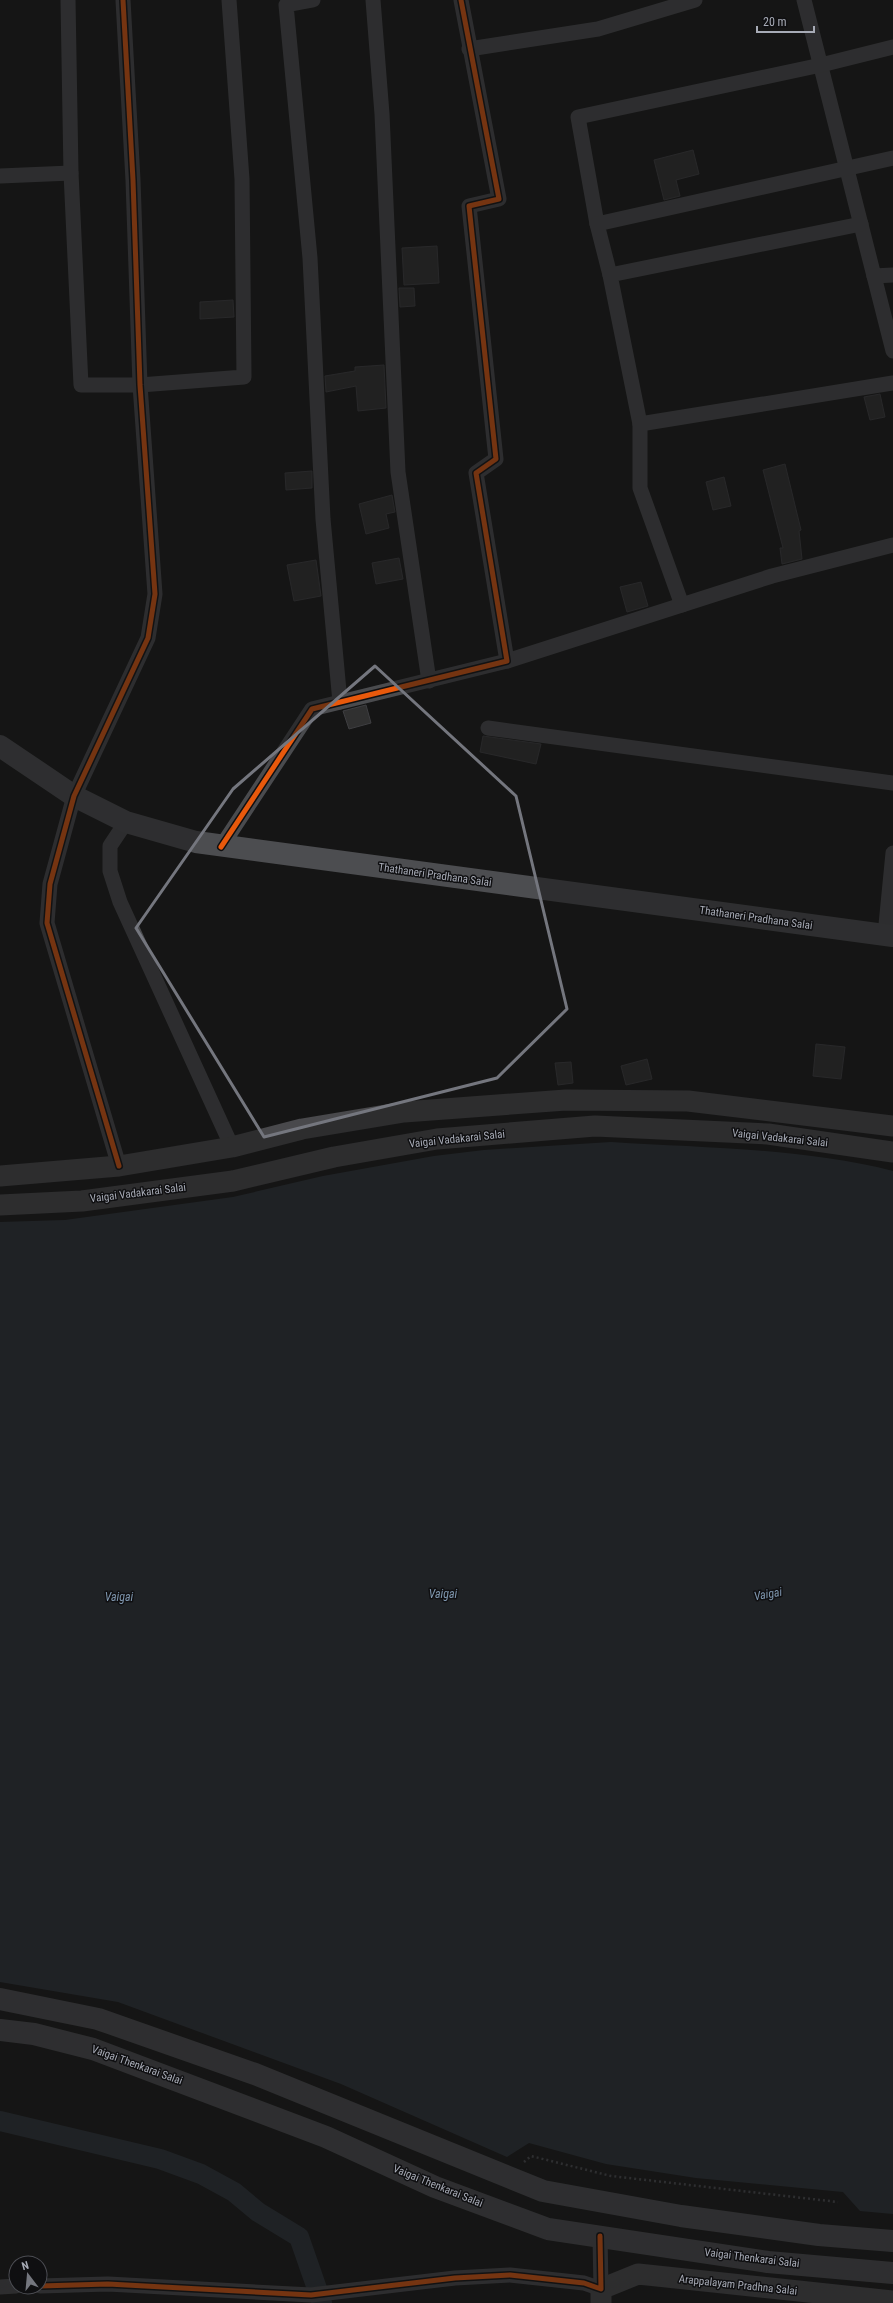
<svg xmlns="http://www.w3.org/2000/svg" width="893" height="2303" font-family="'Roboto Condensed',sans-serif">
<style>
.water{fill:#2b3238}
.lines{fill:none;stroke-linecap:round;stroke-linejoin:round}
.canal{stroke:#2b3238;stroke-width:20}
.building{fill:#303030;stroke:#3e3e41}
.path{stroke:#4b4c50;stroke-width:2.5;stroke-dasharray:2 3;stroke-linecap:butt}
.minor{stroke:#4a4b4e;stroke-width:15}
.secondary{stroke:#49494c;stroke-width:21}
.primary{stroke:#4c4d50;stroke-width:22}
.cycleway-casing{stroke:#0f0f11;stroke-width:8}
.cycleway{stroke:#e8590c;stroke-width:5}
.marked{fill:none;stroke:#74767e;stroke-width:3;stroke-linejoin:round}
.labels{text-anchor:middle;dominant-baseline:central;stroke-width:3;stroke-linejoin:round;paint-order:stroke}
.street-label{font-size:11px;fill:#a7abb6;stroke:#0f0f11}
.water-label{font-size:12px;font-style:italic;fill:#7f97af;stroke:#0f0f11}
</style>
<rect width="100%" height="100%" fill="#151515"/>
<!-- water -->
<path class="water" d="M611,1142C704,1148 802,1148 893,1171V2214L860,2211L843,2192L696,2178L606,2164L529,2143L507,2157L341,2084L118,2002L0,1982V1222L65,1220L233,1197L323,1176L434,1156L484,1150Z"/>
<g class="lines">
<!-- canal -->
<polyline class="canal" points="0,2121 160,2159 201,2174 234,2192 258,2212 299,2237 322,2303"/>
</g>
<!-- building -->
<g class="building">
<polygon points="693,150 699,174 676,180 680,196 664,200 654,160"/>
<polygon points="437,246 439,283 404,285 402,248"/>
<polygon points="399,288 414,288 415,306 400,307"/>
<polygon points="233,300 234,317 200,319 200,302"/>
<polygon points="384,365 386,408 358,411 356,386 326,392 325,376 355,371 355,367"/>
<polygon points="880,394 885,417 870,420 864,397"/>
<polygon points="785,464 801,530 799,531 802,559 782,564 780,548 783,548 763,470"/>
<polygon points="312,471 312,488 286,490 285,473"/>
<polygon points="724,477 731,506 713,510 706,482"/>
<polygon points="392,495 395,512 386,514 389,528 366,534 359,504"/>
<polygon points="399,558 403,579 376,584 372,563"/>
<polygon points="316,560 321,596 294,601 287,565"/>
<polygon points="641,582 648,606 627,612 620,587"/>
<polygon points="366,705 371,723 349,729 343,711"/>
<polygon points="483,736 541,744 536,764 480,752"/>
<polygon points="816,1044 845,1047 841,1079 813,1076"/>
<polygon points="647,1059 652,1079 626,1085 621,1066"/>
<polygon points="571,1062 573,1083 558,1085 555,1063"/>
</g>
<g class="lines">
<!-- path -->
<polyline class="path" points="524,2162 531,2156 611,2176 838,2202"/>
<!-- minor -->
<g class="minor">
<polyline points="68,0 71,173 81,385 140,385 244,377 242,179 229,0"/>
<polyline points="313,0 286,5 310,258 323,519 340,702"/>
<polyline points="373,0 382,114 398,472 429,681"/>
<polyline points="804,0 874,276 893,275"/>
<polyline points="469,49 598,29 695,0"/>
<polyline points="0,176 71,173"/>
<polyline points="597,224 578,117 821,65 893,47"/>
<polyline points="610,275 597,224 893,158"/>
<polyline points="874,276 893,351"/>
<polyline points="640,424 610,275 861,224"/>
<polyline points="682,605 640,488 640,424 893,383"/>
<polyline points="507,661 772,576 893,545"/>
<polyline points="488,728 893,783"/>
<polyline points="126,822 110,846 110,871 120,902 232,1147"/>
<polyline points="221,847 312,709 507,661 476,473 496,459 469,206 499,199 461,0"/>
<polyline points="885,935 893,853"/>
<polyline points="119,1166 47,923 50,884 74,796 148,638 155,594 140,385 133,180 123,0"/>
<polyline points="40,2286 108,2284 311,2295 455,2278 510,2275 584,2283 601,2289 600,2236"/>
<polyline points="0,2287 16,2286"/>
</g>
<!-- secondary -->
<g class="secondary">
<polyline points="0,1176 119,1166 232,1147 302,1129 404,1112 566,1100 688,1101 893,1126"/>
<polyline points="0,1205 82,1201 233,1181 334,1157 437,1139 595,1126 768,1134 893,1152"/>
<polyline points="601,2303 601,2289 638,2274 893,2301"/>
</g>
<!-- primary -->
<g class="primary">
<polyline points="0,746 74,796 126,822 196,842 893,936"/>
<polyline points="0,1999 98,2019 255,2074 543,2191 681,2216 819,2235 893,2241"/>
<polyline points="0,2030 34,2034 93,2049 326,2137 435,2187 548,2229 768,2262 893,2273"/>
</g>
<defs>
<g id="cycleway">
<polyline points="221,847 312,709 507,661 476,473 496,459 469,206 499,199 461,0"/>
<polyline points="119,1166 47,923 50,884 74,796 148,638 155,594 140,385 133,180 123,0"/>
<polyline points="40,2286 108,2284 311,2295 455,2278 510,2275 584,2283 601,2289 600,2236"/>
</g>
</defs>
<!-- cycleway casing -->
<use href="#cycleway" class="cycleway-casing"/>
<!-- cycleway -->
<use href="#cycleway" class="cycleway"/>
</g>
<!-- marked area -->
<path d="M0 0H893V2303H0ZM375,666L516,796L567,1009L497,1078L264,1137L136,928L233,789Z" fill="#151515" fill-opacity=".55" fill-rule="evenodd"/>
<path class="marked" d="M375,666L516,796L567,1009L497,1078L264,1137L136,928L233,789Z"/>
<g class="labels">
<!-- street labels -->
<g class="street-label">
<text transform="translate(435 875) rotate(8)">Thathaneri Pradhana Salai</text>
<text transform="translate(756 918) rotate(8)">Thathaneri Pradhana Salai</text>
<text transform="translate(780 1138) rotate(6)">Vaigai Vadakarai Salai</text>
<text transform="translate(457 1139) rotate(-6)">Vaigai Vadakarai Salai</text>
<text transform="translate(138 1193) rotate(-7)">Vaigai Vadakarai Salai</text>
<text transform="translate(137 2065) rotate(20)">Vaigai Thenkarai Salai</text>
<text transform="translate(438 2186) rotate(22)">Vaigai Thenkarai Salai</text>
<text transform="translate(752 2258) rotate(7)">Vaigai Thenkarai Salai</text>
<text transform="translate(738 2285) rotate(6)">Arappalayam Pradhna Salai</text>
</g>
<!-- water labels -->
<g class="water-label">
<text x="443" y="1594">Vaigai</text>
<text transform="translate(768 1594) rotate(-10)">Vaigai</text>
<text x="119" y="1597">Vaigai</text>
</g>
</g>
<!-- north arrow -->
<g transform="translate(28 2275) rotate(344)"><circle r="19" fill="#0f0f11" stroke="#4c4d53"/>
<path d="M0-3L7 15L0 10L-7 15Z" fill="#74767e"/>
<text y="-6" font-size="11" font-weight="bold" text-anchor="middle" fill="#a7abb6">N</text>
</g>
<!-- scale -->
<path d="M757 26v6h57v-6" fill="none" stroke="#a7abb6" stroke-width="2"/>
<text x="763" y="26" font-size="12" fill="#a7abb6" stroke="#0f0f11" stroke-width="3" paint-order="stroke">20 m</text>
</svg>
